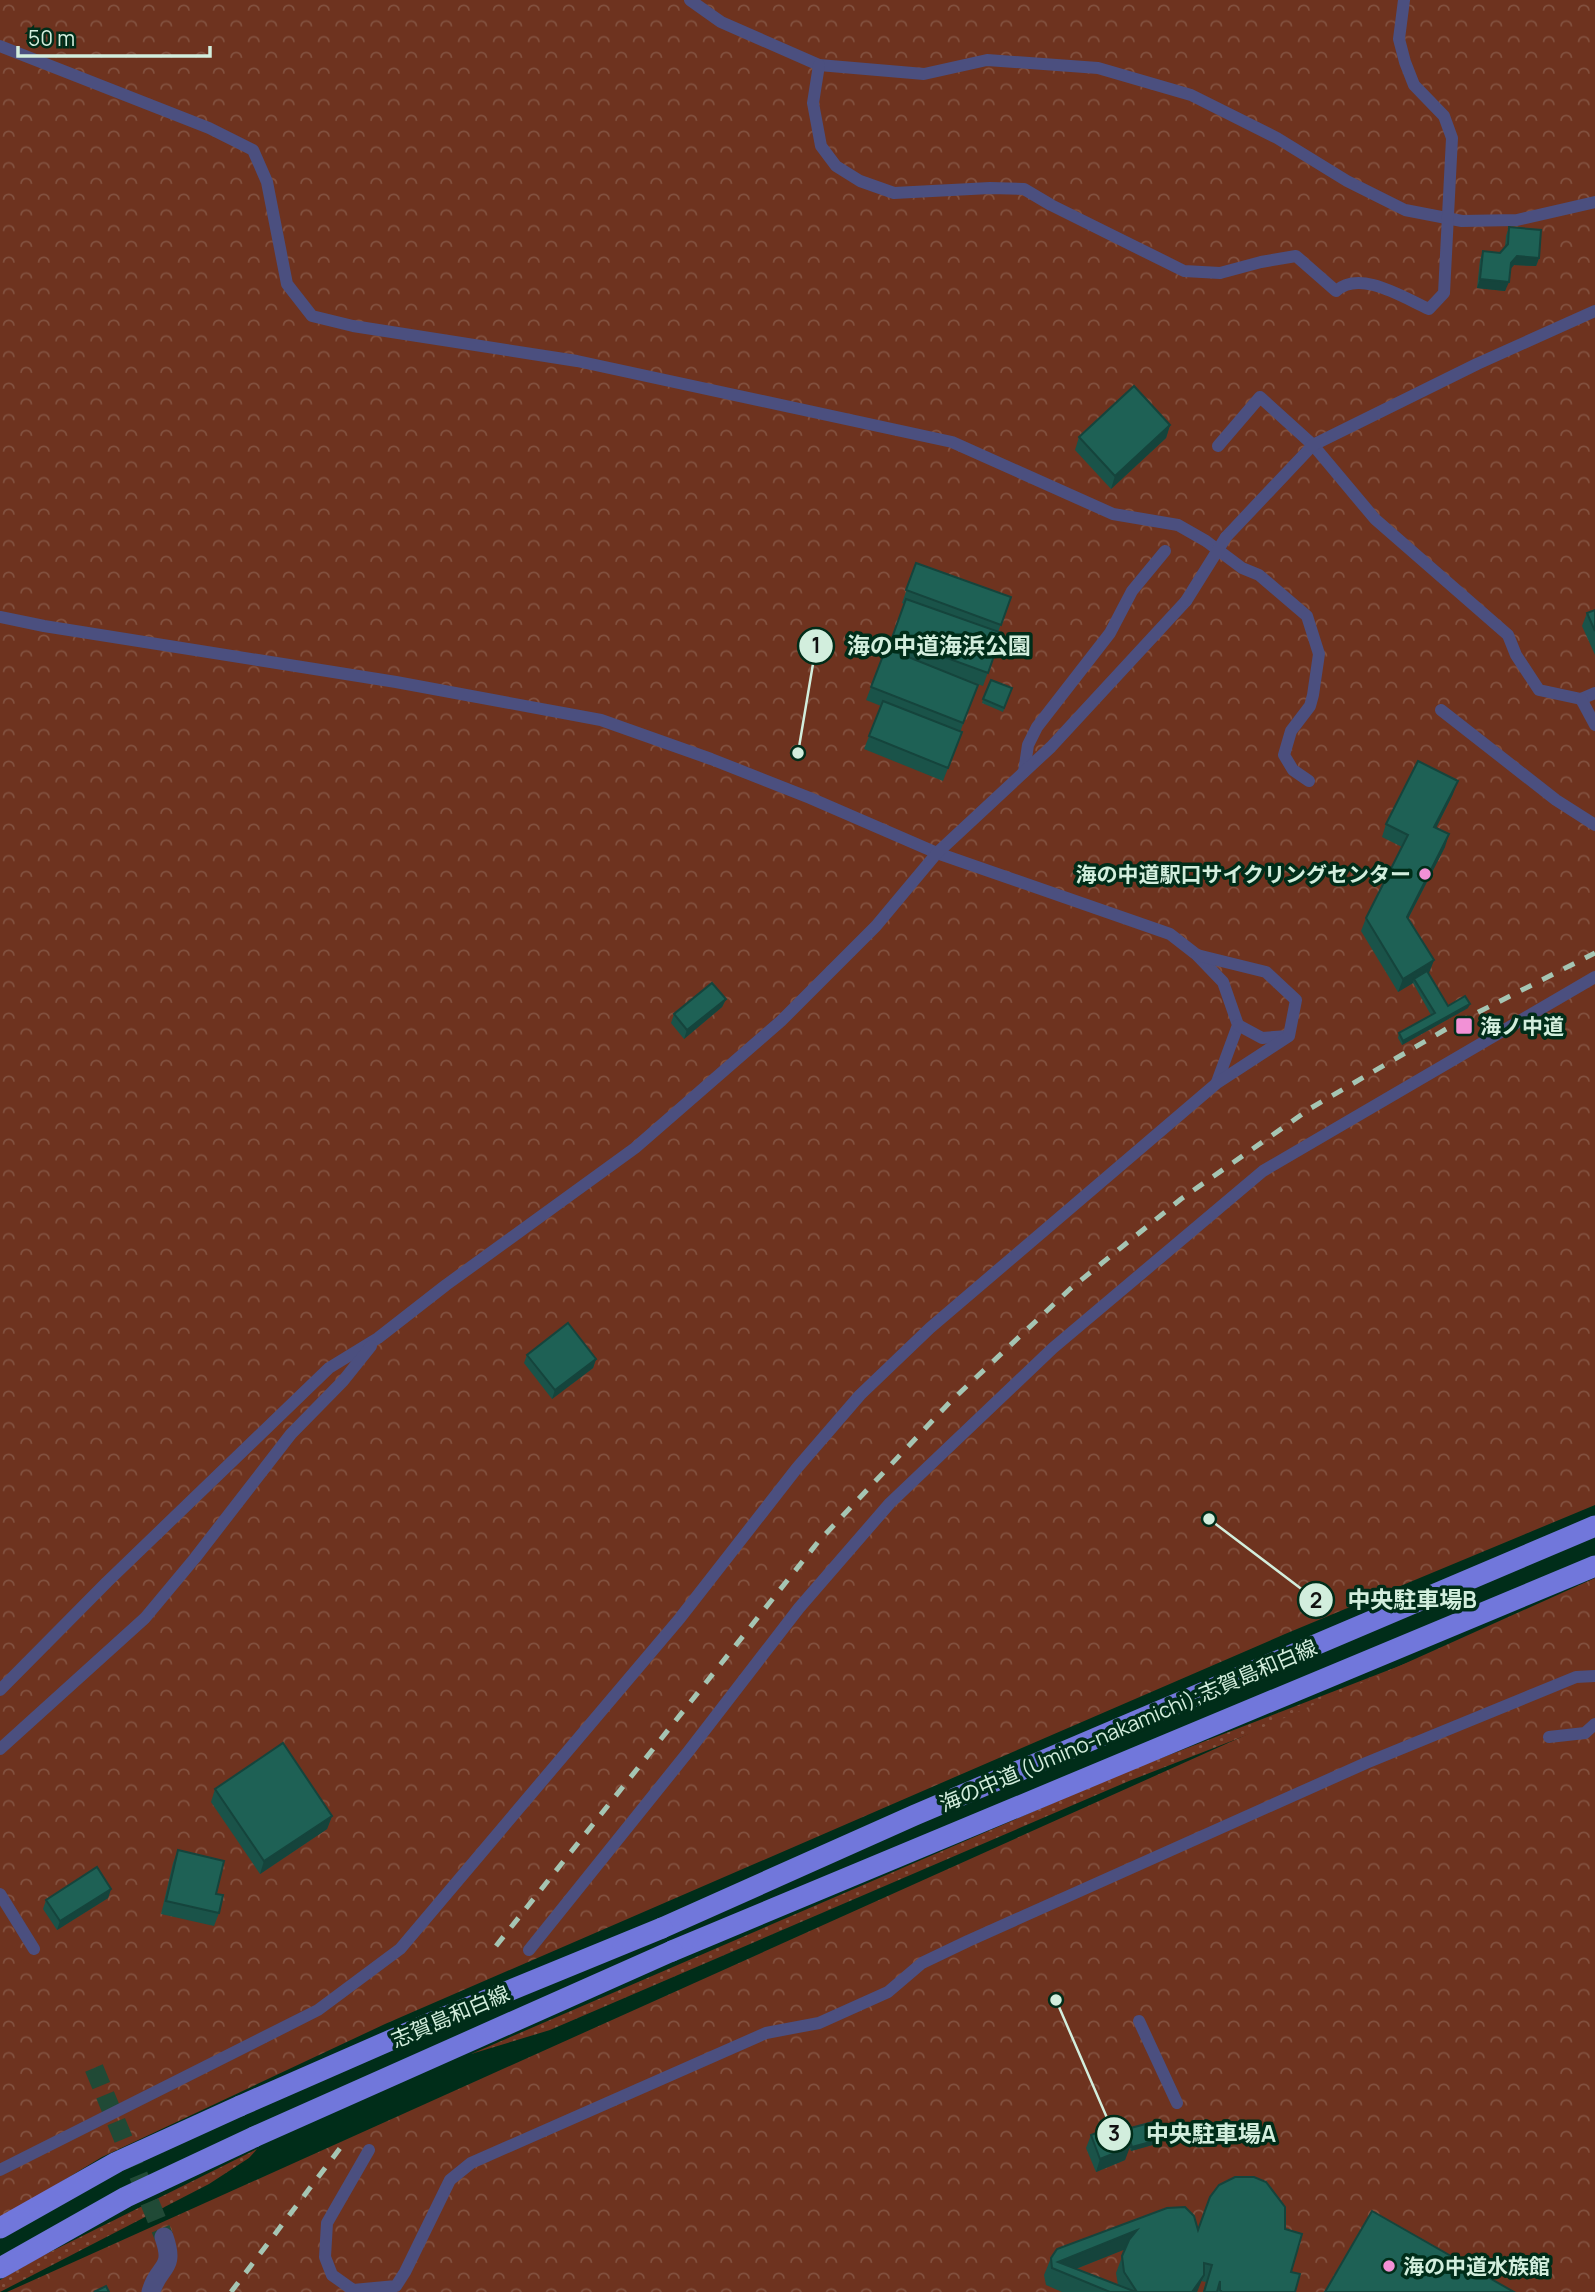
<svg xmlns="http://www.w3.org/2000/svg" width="1595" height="2292" font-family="Manrope,'Noto Sans JP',sans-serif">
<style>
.grass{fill:url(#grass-dots)}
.park{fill:url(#park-crowns)}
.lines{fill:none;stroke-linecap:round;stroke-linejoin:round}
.pedestrian-tunnel{stroke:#204a36;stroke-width:19;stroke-dasharray:19 10;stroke-linecap:butt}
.service{stroke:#4b4f7f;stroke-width:12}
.pedestrian{stroke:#4b4f7f;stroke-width:19}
.primary{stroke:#7177db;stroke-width:21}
.rail{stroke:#a5c5b3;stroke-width:5;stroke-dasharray:12 12;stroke-linecap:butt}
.service-bridge{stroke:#4b4f7f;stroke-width:12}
.primary-bridge{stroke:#7177db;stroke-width:21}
.wall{fill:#1a5349;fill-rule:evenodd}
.shaded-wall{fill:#15443c}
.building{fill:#1e6155;stroke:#15443c;stroke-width:2}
.poi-dot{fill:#f291d6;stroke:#002d19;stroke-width:2.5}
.labels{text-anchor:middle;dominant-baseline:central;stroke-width:7;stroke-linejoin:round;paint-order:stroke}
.poi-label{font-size:21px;font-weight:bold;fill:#d2eedd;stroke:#002d19;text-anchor:start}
.street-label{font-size:21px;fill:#d2eedd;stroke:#002d19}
.leader{fill:none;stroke:#d2eedd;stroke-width:2.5}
.callout-dot{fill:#d2eedd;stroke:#002d19;stroke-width:2.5}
.mark-label{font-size:21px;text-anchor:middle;font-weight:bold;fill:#111}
.callout-label{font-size:23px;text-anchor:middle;font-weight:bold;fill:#d2eedd;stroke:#002d19;stroke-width:7;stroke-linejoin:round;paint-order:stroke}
</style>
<defs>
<pattern id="grass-dots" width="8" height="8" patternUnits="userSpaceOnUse" patternTransform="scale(1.75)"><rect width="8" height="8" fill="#6e331f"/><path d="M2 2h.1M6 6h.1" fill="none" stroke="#82513f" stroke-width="1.8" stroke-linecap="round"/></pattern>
<pattern id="park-crowns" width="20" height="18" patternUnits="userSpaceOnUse" patternTransform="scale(1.75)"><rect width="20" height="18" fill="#6e331f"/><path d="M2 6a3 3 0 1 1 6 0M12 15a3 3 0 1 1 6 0" fill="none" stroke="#82513f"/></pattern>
</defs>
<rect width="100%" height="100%" fill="#002d19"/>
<!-- grass -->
<g class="grass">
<polygon points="1425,1656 1427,1665 1129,1781 550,2030 471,2054 1125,1772"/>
<polygon points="257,2149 249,2158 209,2184 0,2292 0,2280 40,2257"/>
</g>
<!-- park -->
<g class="park">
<polygon points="0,0 1595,0 1595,1505 1285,1634 385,2024 102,2157 0,2219"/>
<polygon points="1595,1578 1595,2292 7,2292"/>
</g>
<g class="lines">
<!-- pedestrian-tunnel -->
<polyline class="pedestrian-tunnel" points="94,2068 164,2237"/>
<!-- service -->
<g class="service">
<polyline points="690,0 721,22 819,65 924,74 987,60 1098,68 1191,95 1277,138 1347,181 1405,210 1462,221 1517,220 1595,202"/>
<polyline points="0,46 209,128 253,150 267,182 287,284 312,316 353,326 577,361 952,442 1113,514 1178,525 1206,541 1242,568 1259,575 1307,616 1319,654 1313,695 1310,706 1291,731 1284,755 1293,770 1309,781"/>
<path d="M819,65L813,103L821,146L836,166L860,181L894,193L990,188L1024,189L1051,205L1184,271L1220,273L1261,262L1296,256L1336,291C1360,269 1404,298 1429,309L1444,293L1452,138L1444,116L1414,85L1405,62L1399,39L1404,0"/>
<polyline points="1218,446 1260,397 1313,445 1375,519 1508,635 1516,655 1539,690 1581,699 1595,693"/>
<polyline points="1226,537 1313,445 1477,364 1595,311"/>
<polyline points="0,617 44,626 396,682 601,720 711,759 810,798 937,853 1170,934 1197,955 1223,982 1238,1025 1217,1082"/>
<polyline points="1581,699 1595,725"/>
<polyline points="1441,710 1556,800 1595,825"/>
<polyline points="1024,772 1028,745 1037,727 1110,633 1132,591 1165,551"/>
<polyline points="1238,1025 1262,1038 1288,1036"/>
<polyline points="0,1690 107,1582 329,1368 378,1338 446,1285 635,1148 781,1021 876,926 937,853 1051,747 1186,601"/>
<polyline points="1549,1737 1585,1733 1595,1724"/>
<polyline points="0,1749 145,1618 195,1558 291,1434 343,1381 371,1346"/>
<polyline points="0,1894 34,1949"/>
<polyline points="529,1950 688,1752 799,1608 890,1503 1053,1348 1263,1171 1595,977"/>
<polyline points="1139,2021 1177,2103"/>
<polyline points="369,2150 327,2223 325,2257 332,2275 353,2290 396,2286 405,2272 450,2180 471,2163 766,2033 819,2023 888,1992 922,1963 968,1941 1366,1763 1576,1677 1595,1676"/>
<polyline points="0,2170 318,2010 400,1949 680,1618 797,1468 860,1395 930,1328 1217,1083 1289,1036 1296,1000 1266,972 1197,955"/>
</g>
<!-- pedestrian -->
<path class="pedestrian" d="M151,2292C158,2265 176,2271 164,2237"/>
<!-- primary -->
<g class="primary">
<polyline points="662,1928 915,1815 1595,1526"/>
<polyline points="672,1951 1595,1566"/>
<polyline points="0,2228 117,2162 240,2106"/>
<polyline points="0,2268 126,2197 254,2137"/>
</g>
<!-- rail -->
<g class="rail">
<polyline points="496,1946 818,1542 950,1402 1070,1289 1181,1199 1311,1108 1453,1025 1595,953"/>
<polyline points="231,2292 341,2147"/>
</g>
<!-- service-bridge -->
<polyline class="service-bridge" points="1186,601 1226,537"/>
<!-- primary-bridge -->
<g class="primary-bridge">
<polyline points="240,2106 423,2026 662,1928"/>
<polyline points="254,2137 672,1951"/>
</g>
</g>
<!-- wall -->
<g class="wall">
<polygon points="1509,227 1539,258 1536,266 1514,265 1510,269 1505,291 1477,288 1480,260 1483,251 1500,253 1505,247 1506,236"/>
<polygon points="1170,425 1166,438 1111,489 1075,450 1079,437"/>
<polygon points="916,563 1011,597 998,632 1002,633 983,686 961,678 978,685 960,732 962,732 943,781 864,749 881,706 866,700 886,648 888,649 904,604 902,603"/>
<polygon points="1595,610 1595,655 1582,626 1587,613"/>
<polygon points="1012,688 1003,712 982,703 983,699"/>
<polygon points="1453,794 1436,828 1445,847 1408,919 1434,960 1428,974 1448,1006 1468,1008 1402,1045 1398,1038 1399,1033 1431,1015 1413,983 1398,992 1361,931 1366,918 1402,847 1382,837 1386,824"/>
<polygon points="726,999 722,1007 684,1039 671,1023 674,1014"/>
<polygon points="527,1355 596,1359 593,1368 552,1399 524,1363"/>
<polygon points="215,1789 332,1816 327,1829 260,1874 211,1802"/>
<polygon points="178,1850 216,1894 219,1913 214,1926 161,1914 173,1863"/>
<polygon points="111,1889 108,1898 57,1930 43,1909 46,1900"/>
<polygon points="1127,2129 1156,2144 1131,2151 1129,2147 1125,2160 1096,2172 1086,2148 1091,2135 1129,2145 1126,2134"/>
<path d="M1285,2229L1295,2292H1203L1206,2282L1201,2281L1197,2292H1062L1046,2285L1044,2275L1051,2258L1198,2230ZM1125,2249L1116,2273L1118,2285L1076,2269Z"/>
</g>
<!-- shaded-wall -->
<g class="shaded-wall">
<polygon points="1517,256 1539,258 1536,266 1514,265 1508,272 1511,263"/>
<polygon points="1480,279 1509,282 1505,291 1477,288"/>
<polygon points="1170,425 1166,438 1111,489 1115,476"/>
<polygon points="1458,781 1453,794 1430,840 1434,827"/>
<polygon points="1449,834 1445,847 1402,930 1407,917"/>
<polygon points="1434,960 1429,973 1416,981 1414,979 1413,983 1398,992 1403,979"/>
<polygon points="726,999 722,1007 684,1039 687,1030"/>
<polygon points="1470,1004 1468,1008 1402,1045 1403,1041"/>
<polygon points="596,1359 593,1368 552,1399 555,1390"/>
<polygon points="332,1816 327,1829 260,1874 264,1861"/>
<polygon points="111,1889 108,1898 57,1930 60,1921"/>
<polygon points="1158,2140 1156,2144 1131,2151 1132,2147"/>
<polygon points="1130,2147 1125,2160 1096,2172 1100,2159"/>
<polygon points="1137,2230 1131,2247 1065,2273 1058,2262"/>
<polygon points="1204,2275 1197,2292 1192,2292"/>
</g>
<!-- building -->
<g class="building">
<polygon points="1509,227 1541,230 1539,258 1517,256 1511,263 1509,282 1480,279 1483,251 1500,253 1508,244"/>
<polygon points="1134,386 1170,425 1115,476 1079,437"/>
<polygon points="916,563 1011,597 1001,625 906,590"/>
<polygon points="906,599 1002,633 988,673 892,638"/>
<polygon points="1595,610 1595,631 1587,613"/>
<polygon points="886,648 978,685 963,723 871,687"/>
<polygon points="991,680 1012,688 1004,708 983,699"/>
<polygon points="883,701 962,732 948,768 869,736"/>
<polygon points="1418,761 1458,781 1434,827 1449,834 1407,917 1434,960 1403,979 1366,918 1408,835 1386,824"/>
<polygon points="1427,971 1448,1006 1465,996 1470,1004 1403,1041 1399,1033 1435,1013 1414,979"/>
<polygon points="712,983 726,999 687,1030 674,1014"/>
<polygon points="568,1323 596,1359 555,1390 527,1355"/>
<polygon points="283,1743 332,1816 264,1861 215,1789"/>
<polygon points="178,1850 224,1861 216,1894 223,1895 219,1913 166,1901"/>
<polygon points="97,1867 111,1889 60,1921 46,1900"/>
<polygon points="1153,2122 1158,2140 1132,2147 1127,2129"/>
<polygon points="1120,2123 1130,2147 1100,2159 1091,2135"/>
<polygon points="1235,2177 1254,2177 1266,2182 1285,2207 1285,2229 1302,2234 1291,2272 1300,2274 1295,2292 1222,2292 1220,2290 1220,2281 1217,2292 1204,2292 1212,2265 1204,2263 1204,2275 1192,2292 1137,2292 1124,2272 1122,2256 1129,2240 1137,2230 1058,2262 1136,2292 1110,2292 1052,2268 1051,2258 1057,2249 1167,2208 1185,2207 1194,2216 1198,2230 1210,2197 1219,2185"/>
<polygon points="1372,2211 1514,2292 1325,2292"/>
<polygon points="106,2286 109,2292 94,2292"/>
</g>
<!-- markers -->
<g class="poi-dot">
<circle cx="1425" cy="874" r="7"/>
<rect x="1455" y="1017" width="18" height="18" rx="3.5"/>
<circle cx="1389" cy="2266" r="7"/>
</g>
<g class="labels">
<!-- poi labels -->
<g class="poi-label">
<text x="1411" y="874" text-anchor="end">海の中道駅口サイクリングセンター</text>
<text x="1480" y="1026">海ノ中道</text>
<text x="1403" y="2266">海の中道水族館</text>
</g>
<!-- street labels -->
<g class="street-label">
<text transform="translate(1128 1725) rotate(-23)">海の中道 (Umino-nakamichi);志賀島和白線</text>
<text transform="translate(450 2016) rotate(-23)">志賀島和白線</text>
</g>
</g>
<!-- callouts -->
<path class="leader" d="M798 753L816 646M1209 1519L1316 1600M1056 2000L1114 2134"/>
<g class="callout-dot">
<circle cx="798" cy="753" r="7"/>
<circle cx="1209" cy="1519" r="7"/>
<circle cx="1056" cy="2000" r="7"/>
<circle cx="816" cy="646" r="18"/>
<circle cx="1316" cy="1600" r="18"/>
<circle cx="1114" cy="2134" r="18"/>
</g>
<g class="mark-label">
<text x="816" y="653">1</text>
<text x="1316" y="1608">2</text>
<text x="1114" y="2141">3</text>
</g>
<g class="callout-label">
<text x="939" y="654">海の中道海浜公園</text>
<text x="1412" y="1608">中央駐車場B</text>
<text x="1211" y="2142">中央駐車場A</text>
</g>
<!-- scale -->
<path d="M18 46v10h192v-10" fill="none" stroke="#d2eedd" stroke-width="3.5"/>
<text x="28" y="46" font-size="21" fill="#d2eedd" stroke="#002d19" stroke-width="5" paint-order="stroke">50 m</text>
</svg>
